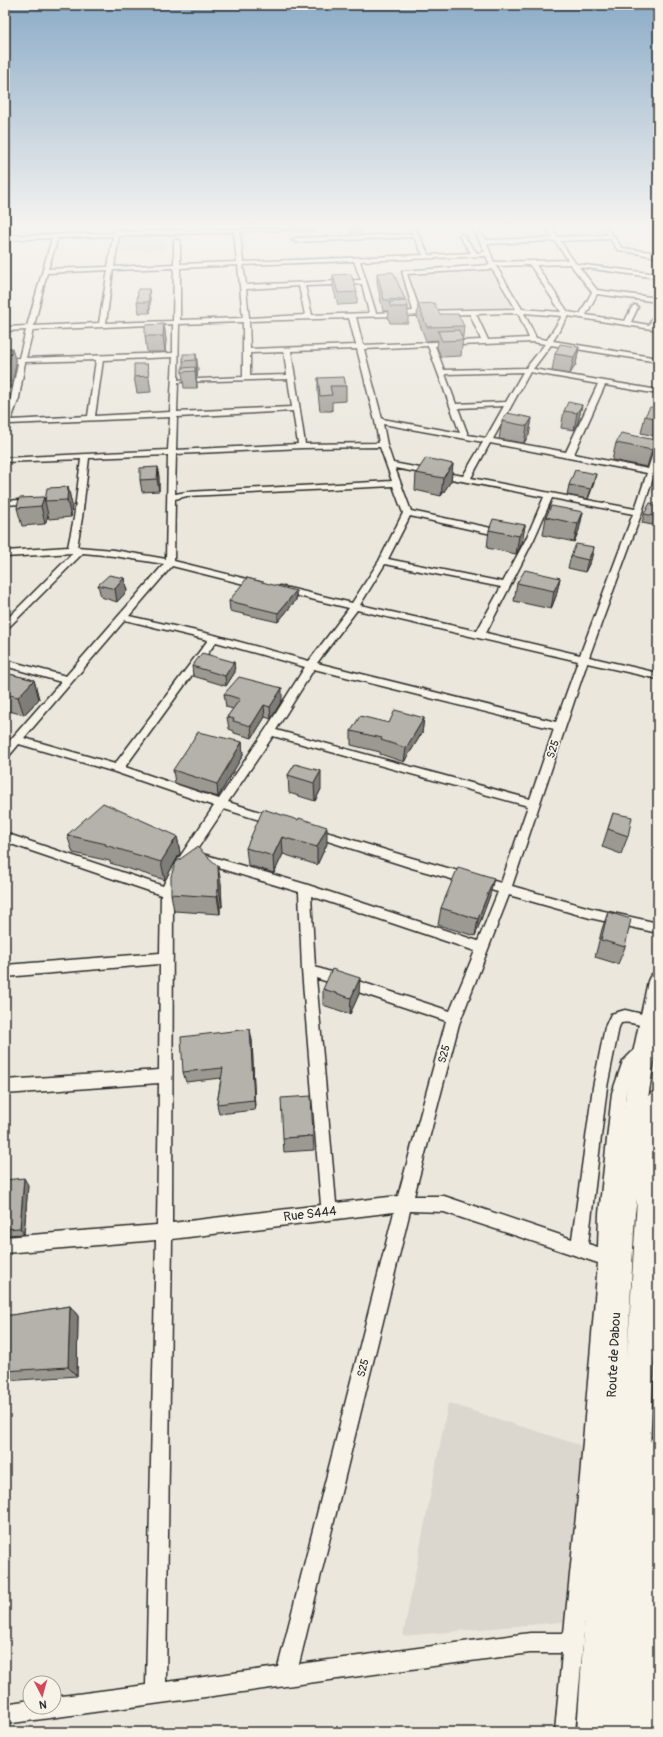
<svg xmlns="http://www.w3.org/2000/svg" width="663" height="1737" font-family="Pangolin,sans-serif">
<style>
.built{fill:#dbd7ce}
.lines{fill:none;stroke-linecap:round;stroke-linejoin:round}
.street-casing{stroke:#2b2b2b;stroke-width:3}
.primary-casing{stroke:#2b2b2b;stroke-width:3}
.street{fill:#f7f3e8;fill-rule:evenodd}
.primary{fill:#f7f3e8;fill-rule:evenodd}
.wall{fill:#9c9993;stroke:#2b2b2b}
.shaded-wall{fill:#7f7d78;stroke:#2b2b2b}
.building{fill:#b5b2ab;stroke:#2b2b2b}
.labels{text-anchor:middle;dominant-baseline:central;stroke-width:3.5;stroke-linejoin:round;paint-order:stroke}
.street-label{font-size:11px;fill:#2b2b2b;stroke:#f7f3e8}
.near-street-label{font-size:13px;fill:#2b2b2b;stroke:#f7f3e8}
</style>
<rect width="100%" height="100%" fill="#ebe7dd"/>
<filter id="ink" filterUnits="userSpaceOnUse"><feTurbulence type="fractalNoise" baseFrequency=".025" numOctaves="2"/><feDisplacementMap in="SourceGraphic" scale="8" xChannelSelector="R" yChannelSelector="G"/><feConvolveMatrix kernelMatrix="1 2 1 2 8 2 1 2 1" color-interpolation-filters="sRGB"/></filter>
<g filter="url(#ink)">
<!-- built -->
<g class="built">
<polygon points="166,234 166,251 117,253 119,236"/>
<polygon points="490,269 513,309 418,312 414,302 402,303 390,273"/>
<polygon points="448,1403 598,1451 595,1619 403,1636"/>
</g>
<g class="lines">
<defs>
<g id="street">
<path d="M115,228H119V232L294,228L291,230L240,231L243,262L423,255L414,237L295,242L292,240L295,238L413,234L410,229L412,228H415L429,255L471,253L459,236L462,234L477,253L485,252L473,228H477L486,240L553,238L547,228H551L558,237L608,235L602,228H607L622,248L658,253V257L618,250L610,239L560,241L576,264L658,274V278L579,267L597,290L658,298V302L597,294L586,315L625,321L632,307L635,305L638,307L631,322L649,325L655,312L658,310V319L655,326H658V330L568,316L553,341L658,358V362L551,345L533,369L658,390V394L605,385L574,454L648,469L654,450L658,448V462L655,470L658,471V475H654L642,512L589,657L658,673V679L587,663L512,886L590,908L658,923V933L590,918L509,895L459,1024L414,1196H444L572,1239L593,1087L605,1027L611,1014L625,1010L655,1017L657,1021L655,1025C644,1029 632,1020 621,1023L619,1027L607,1087L588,1244L598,1247L599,1214L612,1093L623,1061L637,1047L642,1045L647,1047L649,1051L634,1069L626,1093L615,1214L614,1258L598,1477L575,1732H555L562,1653H530L5,1724V1704L30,1700V1707H54V1697L146,1685L156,1240L5,1253V1237L157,1225L159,1083L5,1094V1080L159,1070L160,964L5,977V965L160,953L161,895L5,842V833L163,886L171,870L214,806L115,772L19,744L9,756L5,757V746L61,682L5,666V660L66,676L164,564L114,556L83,553L8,628L5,629V621L73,553L5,557V551L68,547L74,518L81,459L5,462V458L168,450L170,417L9,424L5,427V415L11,398L18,363H5V359L19,358L26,330L5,331V327L27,326L52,238L5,240V236L114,233ZM234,232L237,262L180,264V241L177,239L174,241V264L114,267L119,236ZM113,236L108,267L48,269L58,238ZM555,241L568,260L494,262L487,244ZM486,256L490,265L402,271L413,311L376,313L360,261ZM354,261L361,280L246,285L243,265ZM570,264L592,292L580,314L568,312L536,265ZM238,265L243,318L180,320V268ZM530,265L561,312L522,309L496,266ZM174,268L173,321L106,323L113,270ZM492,269L516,309L420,311L407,274ZM108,270L99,323L34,326L47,273ZM362,284L369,313L312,315L305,286ZM299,286L305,315L249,318L246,289ZM518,313L529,338L488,340L476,314ZM524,313L562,316L547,340L536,338ZM470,314L481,340L363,345L356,317ZM349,318L356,345L250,349L249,321ZM243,322V377L178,380L179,324ZM173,324V353L26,358L33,330ZM533,342L545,344L526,368L444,370L435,346ZM428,346L460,433L382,419L364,349ZM357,349L375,421L379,443L305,444L291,351ZM284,352L287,375L250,376V353ZM173,357L170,412L95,416L103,360ZM96,360L88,416L11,420L19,398L25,362ZM523,372L506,402L456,404L445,374ZM530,372L598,384L566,452L493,439ZM288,379L292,407L177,412L178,382ZM504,406L486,438L468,435L458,408ZM293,411L298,444L176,450L177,417ZM383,424L483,442L463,476L393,463L387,445ZM490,443L647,473L635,509L471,478ZM380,447L392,481L187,492L175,494L176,454L302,448ZM168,455L166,559L114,550L77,547L82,518L89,458ZM395,468L544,497L526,539L503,582L388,559L410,516L505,537L509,534L505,531L411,511ZM393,486L403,513L379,561L352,603L280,586L275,589L277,591L349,608L309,661L214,635L129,616L172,566L260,588L265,585L263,583L174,561L175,499L187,496ZM552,498L633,514L580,655L486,633L534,539ZM385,564L501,587L477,631L360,605ZM357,610L578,661L556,722L317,663ZM125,620L208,640L115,764L24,738ZM216,642L305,667L266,729L219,799L125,767ZM314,669L554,729L530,799L276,730ZM273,736L528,806L501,883L412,858L313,828L309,829L307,832L309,835L412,868L498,892L478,941L305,884L199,853L195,855L193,858L195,861L299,892L302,970L321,1205L172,1223L173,892L180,875L224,809L276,825L280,824L282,821L280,818L228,802ZM311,896L475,951L450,1011L315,967ZM316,978L446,1021L398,1196L336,1203ZM410,1211L444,1212L598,1263L580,1477L564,1633H530L299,1664ZM394,1212L278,1667L166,1682L172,1239Z"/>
<polygon points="33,499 37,501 36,503 5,505 5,501"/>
<polygon points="658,1435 657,1732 637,1732 649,1444 652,1438"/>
</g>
<path id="primary" d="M658,972V1036L648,1098L650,1094L658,1090V1260L638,1732H577L590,1541L602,1326L611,1213L628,1077L648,981L651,975ZM637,1199L627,1360L635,1213Z"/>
</defs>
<!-- street casing -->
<use href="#street" class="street-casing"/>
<!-- primary casing -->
<use href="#primary" class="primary-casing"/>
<!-- street -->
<use href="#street" class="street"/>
<!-- primary -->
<use href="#primary" class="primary"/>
</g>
<!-- wall -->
<g class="wall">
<polygon points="153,228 181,228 181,229 154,230"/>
<polygon points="295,228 318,228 318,231 296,232"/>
<polygon points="348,228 363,228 363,232 350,233"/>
<polygon points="377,273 405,299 405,302 408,307 408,323 390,323 388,318 389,311 383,311 377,283"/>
<polygon points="333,275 357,292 357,304 338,305 333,287"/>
<polygon points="149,289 150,300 150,313 139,313 137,302"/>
<polygon points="418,304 464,326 461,356 441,357 437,347 438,340 426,341 417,317"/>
<polygon points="164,324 166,340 165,352 147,352 145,336"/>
<polygon points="579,347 576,364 570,374 552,371 555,354"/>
<polygon points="5,348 12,348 16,364 11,388 5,388"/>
<polygon points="196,354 198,370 197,377 196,377 197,388 184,388 182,372 183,368 183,361"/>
<polygon points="147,364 151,392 137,393 134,377"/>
<polygon points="318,378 346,386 346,401 332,402 332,411 320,411 318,393"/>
<polygon points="582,405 578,422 574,430 561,428 564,411"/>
<polygon points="658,408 658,431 655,436 641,433 645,416"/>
<polygon points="532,418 529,435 524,443 499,439 502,421"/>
<polygon points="655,440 647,467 612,460 616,443"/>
<polygon points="453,464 451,481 441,496 415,490 416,473"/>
<polygon points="158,467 159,479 159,491 142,492 140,480"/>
<polygon points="594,483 588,499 567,495 569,485"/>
<polygon points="68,487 72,505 71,517 49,519 48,515 45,524 22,526 17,508 45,500"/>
<polygon points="658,504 658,526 642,523 644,514"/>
<polygon points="583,512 579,530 574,542 543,535 546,517"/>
<polygon points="525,525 522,543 516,554 487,548 489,530"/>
<polygon points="594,547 591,560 585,572 568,568 571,556"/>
<polygon points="124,578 127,591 117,602 101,597 98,585"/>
<polygon points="560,578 556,596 551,609 514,601 517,583"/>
<polygon points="296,591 296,600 278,622 230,611 229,601"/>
<polygon points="234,662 235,672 226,686 193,676 192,666"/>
<polygon points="5,673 34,680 39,699 24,715 5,710"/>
<polygon points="224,694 282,700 271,719 265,717 252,738 234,733 234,731 229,729 227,717 233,709 226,707"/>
<polygon points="424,718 422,733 404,762 380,754 380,752 351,745 351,731 389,723"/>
<polygon points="242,742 243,755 218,797 175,783 173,770"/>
<polygon points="295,764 321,789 315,801 289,793 288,775"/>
<polygon points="613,813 628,836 621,854 602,847"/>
<polygon points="298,820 327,844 317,865 283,854 274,873 248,865 246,848"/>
<polygon points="67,835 177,836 180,853 165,880 110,863 110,861 73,853"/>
<polygon points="221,883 222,907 220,907 220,914 174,911 171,894"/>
<polygon points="490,895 475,936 438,925 441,908"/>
<polygon points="608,912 625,947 618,964 595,957 602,929"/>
<polygon points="323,989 359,994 350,1014 323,1005"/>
<polygon points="252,1040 255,1110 219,1114 217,1104 221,1078 186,1082 183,1072"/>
<polygon points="313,1136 314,1150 284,1152 283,1138"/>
<polygon points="5,1180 28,1185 24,1234 5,1235"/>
<polygon points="70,1306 78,1316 77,1376 5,1381 5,1316"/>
</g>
<!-- shaded-wall -->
<g class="shaded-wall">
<polygon points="5,228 8,228 5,235"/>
<polygon points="5,251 8,264 5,274"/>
<polygon points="149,289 150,300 150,313 149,302"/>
<polygon points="164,324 166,340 165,352 163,336"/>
<polygon points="579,347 576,364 570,374 574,357"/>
<polygon points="12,348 16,364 11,388 7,372"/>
<polygon points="196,354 198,370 197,377 196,360"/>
<polygon points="195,367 197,384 197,388 195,371"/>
<polygon points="582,405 578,422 574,430 577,413"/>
<polygon points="532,418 529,435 524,443 527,426"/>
<polygon points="453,464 451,481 441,496 443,478"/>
<polygon points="158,467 159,479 159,491 157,479"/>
<polygon points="596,474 594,483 588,499 591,489"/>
<polygon points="68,487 72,505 71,517 67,500"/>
<polygon points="44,497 48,515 45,524 41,506"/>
<polygon points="583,512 579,530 574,542 578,524"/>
<polygon points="525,525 522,543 516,554 519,536"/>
<polygon points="594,547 591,560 585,572 588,560"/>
<polygon points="124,578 127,591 117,602 115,589"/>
<polygon points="560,578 556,596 551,609 554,591"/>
<polygon points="296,591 296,600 278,622 278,613"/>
<polygon points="234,662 235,672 226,686 225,676"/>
<polygon points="34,680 39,699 24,715 18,697"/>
<polygon points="282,688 282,700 271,719 270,707"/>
<polygon points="264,705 265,717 252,738 251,726"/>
<polygon points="424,718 422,733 404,762 406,748"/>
<polygon points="242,742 243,755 218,797 217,784"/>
<polygon points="321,771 321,789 315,801 314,783"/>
<polygon points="327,827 327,844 317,865 317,847"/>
<polygon points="177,836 180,853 165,880 161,862"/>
<polygon points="282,837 283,854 274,873 273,856"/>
<polygon points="218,866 221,883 222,907 219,890"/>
<polygon points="494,878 490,895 475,936 478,919"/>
<polygon points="217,890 220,907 220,914 217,897"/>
<polygon points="360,978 359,994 350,1014 351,998"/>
<polygon points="250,1029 252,1040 255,1110 254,1100"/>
<polygon points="24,1178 28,1185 24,1234 20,1228"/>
<polygon points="70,1306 78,1316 77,1376 68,1367"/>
</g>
<!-- building -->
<g class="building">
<polygon points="393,272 405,299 384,300 377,273"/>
<polygon points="351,274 357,292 338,293 333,275"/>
<polygon points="138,289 149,289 149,302 137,302"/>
<polygon points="407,301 408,307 391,307 389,302"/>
<polygon points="434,303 440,314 458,314 464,326 427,327 418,304"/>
<polygon points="164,324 163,336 145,336 145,325"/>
<polygon points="459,330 463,340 442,341 438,331"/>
<polygon points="560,344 579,347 574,357 555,354"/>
<polygon points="5,348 12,348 7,372 5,372"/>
<polygon points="183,354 196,354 196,360 183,361"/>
<polygon points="134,364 147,364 149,376 134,377"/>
<polygon points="195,367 195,371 182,372 182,368"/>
<polygon points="344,377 346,386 330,386 332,395 320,396 318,378"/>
<polygon points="568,402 582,405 577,413 564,411"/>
<polygon points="650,407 658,408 658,419 645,416"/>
<polygon points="507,413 532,418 527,426 502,421"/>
<polygon points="621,433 655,440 652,450 616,443"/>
<polygon points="426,458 453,464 443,478 416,473"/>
<polygon points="158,467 157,479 140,480 140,468"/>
<polygon points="575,470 596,474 591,489 569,485"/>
<polygon points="68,487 67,500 45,501 47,488"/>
<polygon points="44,497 41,506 17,508 19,498"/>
<polygon points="650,503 658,504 658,517 644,514"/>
<polygon points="551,506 583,512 578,524 546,517"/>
<polygon points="493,519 525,525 519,536 489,530"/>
<polygon points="576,544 594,547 588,560 571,556"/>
<polygon points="525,570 560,578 554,591 517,583"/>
<polygon points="109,575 124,578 115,589 98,585"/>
<polygon points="247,578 296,591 278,613 229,601"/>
<polygon points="202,653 234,662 225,676 192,666"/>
<polygon points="5,673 34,680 18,697 5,694"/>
<polygon points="239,677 282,688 270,707 264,705 251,726 233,721 234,719 227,717 240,699 224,694"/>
<polygon points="395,710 424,718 406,748 381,740 382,738 351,731 360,716 389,723"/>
<polygon points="198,732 242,742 217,784 173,770"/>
<polygon points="295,764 321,771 314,783 288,775"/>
<polygon points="103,803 177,836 161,862 105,845 106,844 67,835"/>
<polygon points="263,809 298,820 299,818 327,827 317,847 282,837 273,856 246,848"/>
<polygon points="613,813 632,817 628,836 608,829"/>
<polygon points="197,847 218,866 219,890 217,890 217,897 171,894 171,876 176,862"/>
<polygon points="458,867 494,878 478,919 441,908"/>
<polygon points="608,912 631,919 625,947 601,940"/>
<polygon points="332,969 360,978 351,998 323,989"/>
<polygon points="250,1029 254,1100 217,1104 223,1068 183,1072 181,1037"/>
<polygon points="311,1096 313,1136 283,1138 281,1098"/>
<polygon points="24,1178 20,1228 5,1229 5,1180"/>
<polygon points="70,1306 68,1367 5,1371 5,1316"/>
</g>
</g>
<!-- sky -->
<linearGradient id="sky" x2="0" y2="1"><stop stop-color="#8cacc8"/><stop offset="0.48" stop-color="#f6f4f0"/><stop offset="1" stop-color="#f6f4f0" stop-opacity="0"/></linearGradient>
<rect width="663" height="471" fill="url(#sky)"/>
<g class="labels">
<!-- street labels -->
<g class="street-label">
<text transform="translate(553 749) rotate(-72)">S25</text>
<text transform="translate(444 1054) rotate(-75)">S25</text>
<text transform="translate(363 1368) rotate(-76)">S25</text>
</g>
<!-- near-street labels -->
<g class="near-street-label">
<text transform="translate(310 1214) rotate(-7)">Rue S444</text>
<text transform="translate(614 1355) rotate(-87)">Route de Dabou</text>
</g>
</g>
<!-- margin -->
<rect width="663" height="1737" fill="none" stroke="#f7f3e8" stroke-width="20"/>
<rect x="10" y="10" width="643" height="1717" fill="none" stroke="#2b2b2b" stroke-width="1.5" filter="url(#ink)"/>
<!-- north arrow -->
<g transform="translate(42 1695) rotate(174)"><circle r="19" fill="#f7f3e8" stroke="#a5a39c"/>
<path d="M0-3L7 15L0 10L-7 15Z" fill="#d1495b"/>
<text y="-6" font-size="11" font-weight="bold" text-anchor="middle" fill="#2b2b2b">N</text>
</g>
</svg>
